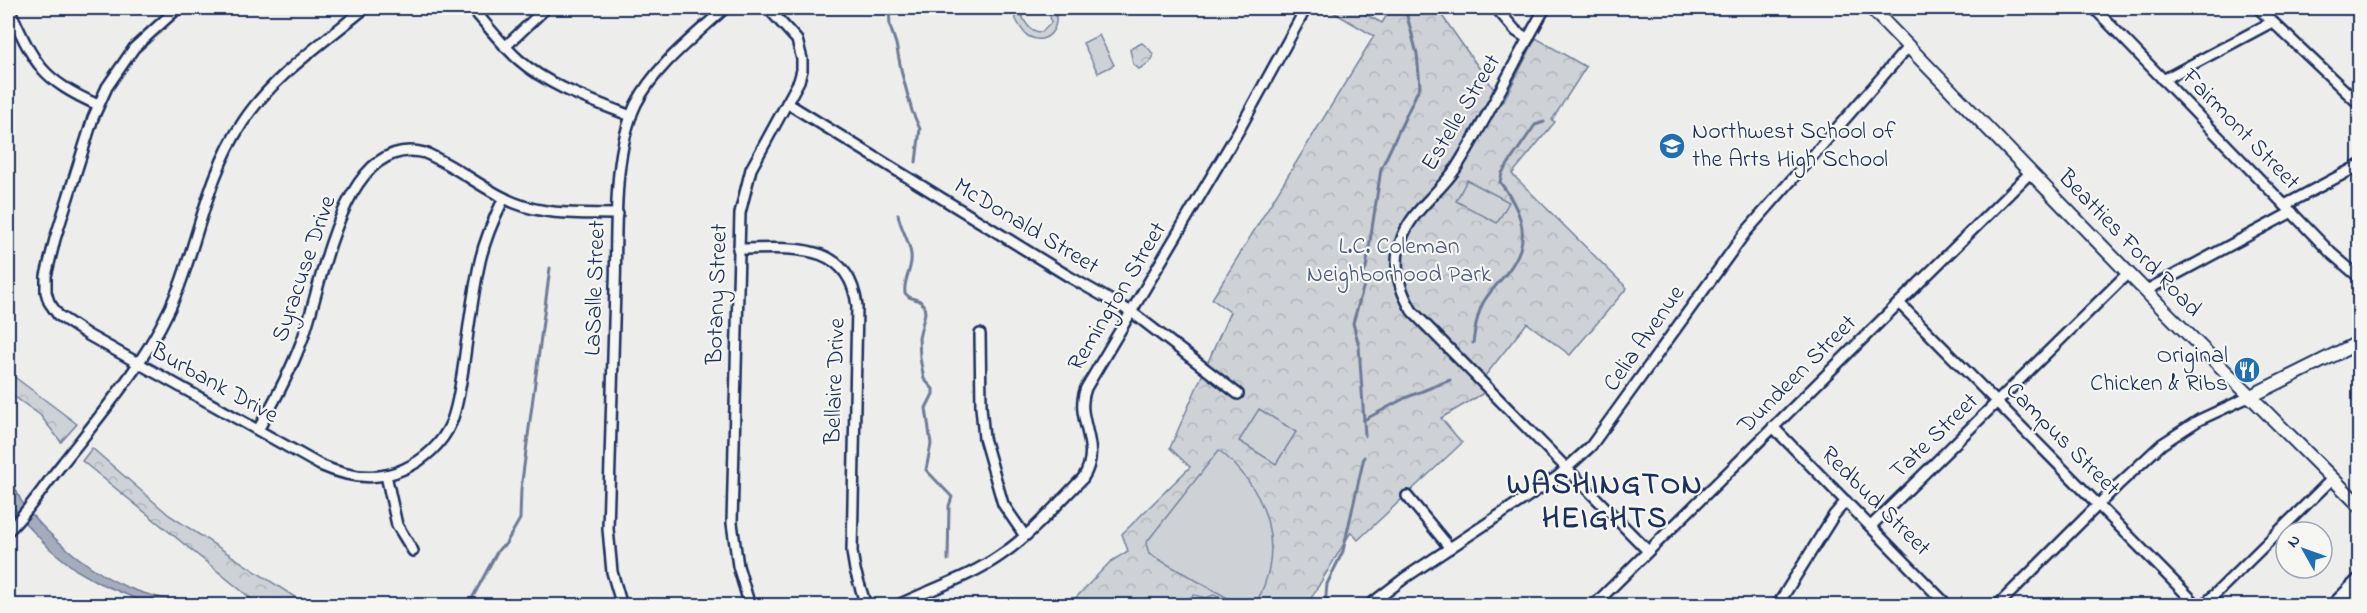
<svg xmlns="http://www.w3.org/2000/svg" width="2367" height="613" font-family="'Indie Flower',sans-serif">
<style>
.forest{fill:url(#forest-crowns);stroke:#74809a;stroke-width:1.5}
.pitch{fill:#ced2d7;stroke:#74809a;stroke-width:1.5}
.water{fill:#a5acbc;stroke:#6e7a96;stroke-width:1.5}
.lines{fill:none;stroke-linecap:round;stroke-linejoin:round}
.stream{stroke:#6e7a96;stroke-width:3}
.street-casing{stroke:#1b2f5e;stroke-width:14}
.secondary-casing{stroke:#1b2f5e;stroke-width:16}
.highway-casing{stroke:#1b2f5e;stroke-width:21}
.street{stroke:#f6f6f2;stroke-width:9}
.secondary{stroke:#f6f6f2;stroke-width:12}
.highway{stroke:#f6f6f2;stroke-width:16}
.labels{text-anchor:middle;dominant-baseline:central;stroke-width:4.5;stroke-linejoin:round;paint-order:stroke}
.street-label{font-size:24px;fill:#1b2f5e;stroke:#f6f6f2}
.poi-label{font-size:24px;fill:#1b2f5e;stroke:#f6f6f2;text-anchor:start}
.park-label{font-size:24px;fill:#48587c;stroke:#f6f6f2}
.district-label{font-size:30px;font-weight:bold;letter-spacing:1.5px;fill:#1b2f5e;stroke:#f6f6f2}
</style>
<defs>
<pattern id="forest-crowns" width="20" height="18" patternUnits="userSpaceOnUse" patternTransform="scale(1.5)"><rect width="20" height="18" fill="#ced2d7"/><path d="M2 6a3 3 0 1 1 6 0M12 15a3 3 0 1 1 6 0" fill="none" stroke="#b0b5bb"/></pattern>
</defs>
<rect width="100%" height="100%" fill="#edeeec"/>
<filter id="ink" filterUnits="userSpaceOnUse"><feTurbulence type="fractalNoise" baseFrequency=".0167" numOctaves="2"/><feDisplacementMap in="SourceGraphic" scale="12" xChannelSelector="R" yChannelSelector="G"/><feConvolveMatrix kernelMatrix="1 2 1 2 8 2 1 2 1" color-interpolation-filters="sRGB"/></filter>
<g filter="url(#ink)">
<!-- forest -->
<g class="forest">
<polygon points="1326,8 1354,8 1382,23 1391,8 1440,8 1438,10 1503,102 1536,38 1586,67 1552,120 1555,122 1512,174 1627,288 1570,355 1527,323 1481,381 1489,390 1441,418 1462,443 1358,540 1351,532 1307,605 1236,605 1214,595 1206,598 1194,595 1178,605 1068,606 1110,562 1128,551 1122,534 1190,467 1170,448 1230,312 1212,299 1374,36"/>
<path d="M1142,43C1158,55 1157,59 1139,69L1133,64L1130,49Z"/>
<polygon points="8,372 77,424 61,442 40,415 8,392"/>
<polygon points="92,448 169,515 307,605 259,605 82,461"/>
</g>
<!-- pitch -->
<g class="pitch">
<path d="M1010,8H1018C1024,19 1027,32 1042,32L1051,23L1050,15L1046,8H1053C1063,24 1048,48 1028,36C1020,31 1015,16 1010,8Z"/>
<polygon points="1099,35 1114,65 1098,73 1083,43"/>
<polygon points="1467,180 1509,202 1497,223 1456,201"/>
<polygon points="1259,409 1296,432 1276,464 1239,441"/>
<path d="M1219,450C1268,491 1287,548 1255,605H1240L1149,554L1146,543Z"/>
</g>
<!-- water -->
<path class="water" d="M8,473C14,482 18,498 24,505C48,537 95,575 132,589C152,597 174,601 194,605H151L99,583L76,570L50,549L26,524L9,502Z"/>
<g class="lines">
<!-- stream -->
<g class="stream">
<polyline points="889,8 890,26 896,44 902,74 912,111 920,129 916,162"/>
<path d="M898,214C900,228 910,241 911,255C913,269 903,279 905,293L909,297L920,301L924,306L925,313L919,338L920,358L924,379L933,389V394L926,408L931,444L926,470L952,497L949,506L948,560"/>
<path d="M1473,343C1475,329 1477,315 1483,303C1491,288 1506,277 1514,262C1532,233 1518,206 1500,182L1502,173L1535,125L1544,122"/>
<polyline points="1364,420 1405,398 1450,380"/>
<polyline points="1365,436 1359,346 1353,323 1364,285 1360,283 1366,268 1381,169 1420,86 1417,54 1405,8"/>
<polyline points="468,606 497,552 501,547 505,545 520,519 521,489 550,268"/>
<polyline points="1325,606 1327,584 1343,551 1364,457"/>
</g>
<defs>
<g id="street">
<path d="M9,8C34,63 40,79 98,105"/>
<path d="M178,8L134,48L107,87L93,118L55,239L46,276V292L49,302L58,315L88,335L320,465C347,477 376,482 404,469C424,460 442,444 451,423C458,406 460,387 463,369C468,333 472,297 480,261C485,239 494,218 504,198"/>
<path d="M472,8C487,25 501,44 519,60C550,87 593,101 631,116"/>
<polyline points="1496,8 1516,31 1528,39"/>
<path d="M1545,8C1515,60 1489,116 1456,168C1439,194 1411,210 1401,241C1392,265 1399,289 1412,311L1648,551"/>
<polyline points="2094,8 2331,253 2360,278"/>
<polyline points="2258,8 2360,105"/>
<polyline points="505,47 546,8"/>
<polyline points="2163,80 2272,22"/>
<polyline points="787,103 1068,276 1133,313 1238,394"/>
<polyline points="2285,205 2360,165"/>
<path d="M738,249C789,249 849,239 857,306L852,552L855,570L866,606"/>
<polyline points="2145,291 2292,212"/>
<polyline points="1899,303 2198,606"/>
<polyline points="980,334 981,407 984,438 1003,504 1025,536"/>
<polyline points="1773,427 1948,606"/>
<path d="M258,430C274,402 290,373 301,343C322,291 341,131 425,153C457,166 483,190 515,203C547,216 584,213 618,214"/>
<polyline points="386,475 397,525 413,551"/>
<polyline points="1407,496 1450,548"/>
<polyline points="1871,526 2128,273"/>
<path d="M8,531C28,512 44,486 62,464C106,408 153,354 179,287C200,231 209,173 243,122C273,76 323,43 365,8"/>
<path d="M622,606L612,572L608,529C610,448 613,368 615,288C617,232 612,155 636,104C656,65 694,37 725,8"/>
<polyline points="750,606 738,566 732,523 740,213 751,169 799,81 802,70 802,59 797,40 768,8"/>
<path d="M896,606C931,589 970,577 1001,555C1032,534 1057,504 1083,478C1104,444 1073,420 1086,388L1239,130L1306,8"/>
<polyline points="1368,606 1406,577 1557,477 1591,446 1745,233 1909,46"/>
<polyline points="1593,606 2030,173"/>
<polyline points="1777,606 1834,515 1846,501"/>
<polyline points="1997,606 2118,485 2162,444 2199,420 2251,396"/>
<polyline points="2203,606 2332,479"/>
</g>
<g id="secondary">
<polyline points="1871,8 2164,310 2360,506"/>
<polyline points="2251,396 2360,342"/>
</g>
<polyline id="highway" points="2336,606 2360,582"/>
</defs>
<!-- street casing -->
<use href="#street" class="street-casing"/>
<!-- secondary casing -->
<use href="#secondary" class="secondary-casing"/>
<!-- highway casing -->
<use href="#highway" class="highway-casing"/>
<!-- street -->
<use href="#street" class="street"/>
<!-- secondary -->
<use href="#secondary" class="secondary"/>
<!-- highway -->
<use href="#highway" class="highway"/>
</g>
</g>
<!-- icons -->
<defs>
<symbol id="school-disc" viewBox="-11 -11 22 22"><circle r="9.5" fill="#1f6fb2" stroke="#f6f6f2"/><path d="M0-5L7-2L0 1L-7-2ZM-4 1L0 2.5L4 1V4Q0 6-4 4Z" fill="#fff"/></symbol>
<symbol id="restaurant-disc" viewBox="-11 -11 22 22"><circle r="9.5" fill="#1f6fb2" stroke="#f6f6f2"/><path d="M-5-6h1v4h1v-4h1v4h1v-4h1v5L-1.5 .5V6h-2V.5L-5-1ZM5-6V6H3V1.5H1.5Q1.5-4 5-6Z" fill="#fff"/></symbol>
</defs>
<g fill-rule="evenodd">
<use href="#school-disc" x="1657" y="131" width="30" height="30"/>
<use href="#restaurant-disc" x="2232" y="355" width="30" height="30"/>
</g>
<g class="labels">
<!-- street labels -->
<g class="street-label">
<text transform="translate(1462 113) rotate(-59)">Estelle Street</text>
<text transform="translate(2240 130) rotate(46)">Fairmont Street</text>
<text transform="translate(1026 227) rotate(31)">McDonald Street</text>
<text transform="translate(2129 244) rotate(46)">Beatties Ford Road</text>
<text transform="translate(305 269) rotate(-71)">Syracuse Drive</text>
<text transform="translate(596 288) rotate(-88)">LaSalle Street</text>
<text transform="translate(718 294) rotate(-88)">Botany Street</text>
<text transform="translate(1118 297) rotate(-59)">Remington Street</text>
<text transform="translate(1645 339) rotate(-55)">Celia Avenue</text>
<text transform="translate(1798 375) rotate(-45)">Dundeen Street</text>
<text transform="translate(836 381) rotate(-88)">Bellaire Drive</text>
<text transform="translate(214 384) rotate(29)">Burbank Drive</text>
<text transform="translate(1935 437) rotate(-44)">Tate Street</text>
<text transform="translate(2062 440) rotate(45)">Campus Street</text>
<text transform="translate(1875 502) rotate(45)">Redbud Street</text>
</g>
<!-- poi labels -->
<g class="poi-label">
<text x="1692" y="132">Northwest School of<tspan x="1692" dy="28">the Arts High School</tspan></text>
<text x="2228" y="356" text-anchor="end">Original<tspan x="2228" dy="28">Chicken &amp; Ribs</tspan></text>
</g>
<!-- park labels -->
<g class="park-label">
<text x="1399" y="247">L.C. Coleman<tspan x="1399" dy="28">Neighborhood Park</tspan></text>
</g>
<!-- district labels -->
<g class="district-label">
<text x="1605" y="486">WASHINGTON<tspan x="1605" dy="34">HEIGHTS</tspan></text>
</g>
</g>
<!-- margin -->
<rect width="2367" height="613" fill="none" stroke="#f6f6f2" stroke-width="30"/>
<rect x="15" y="15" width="2337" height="583" fill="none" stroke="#1b2f5e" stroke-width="2" filter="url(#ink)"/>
<!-- north arrow -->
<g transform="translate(2304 550) rotate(310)"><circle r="28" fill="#f6f6f2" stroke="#9ea6b7" stroke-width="1.5"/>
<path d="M0-4.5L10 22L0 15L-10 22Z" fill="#1f6fb2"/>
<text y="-9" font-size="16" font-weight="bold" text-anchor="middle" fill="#1b2f5e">N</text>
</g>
</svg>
